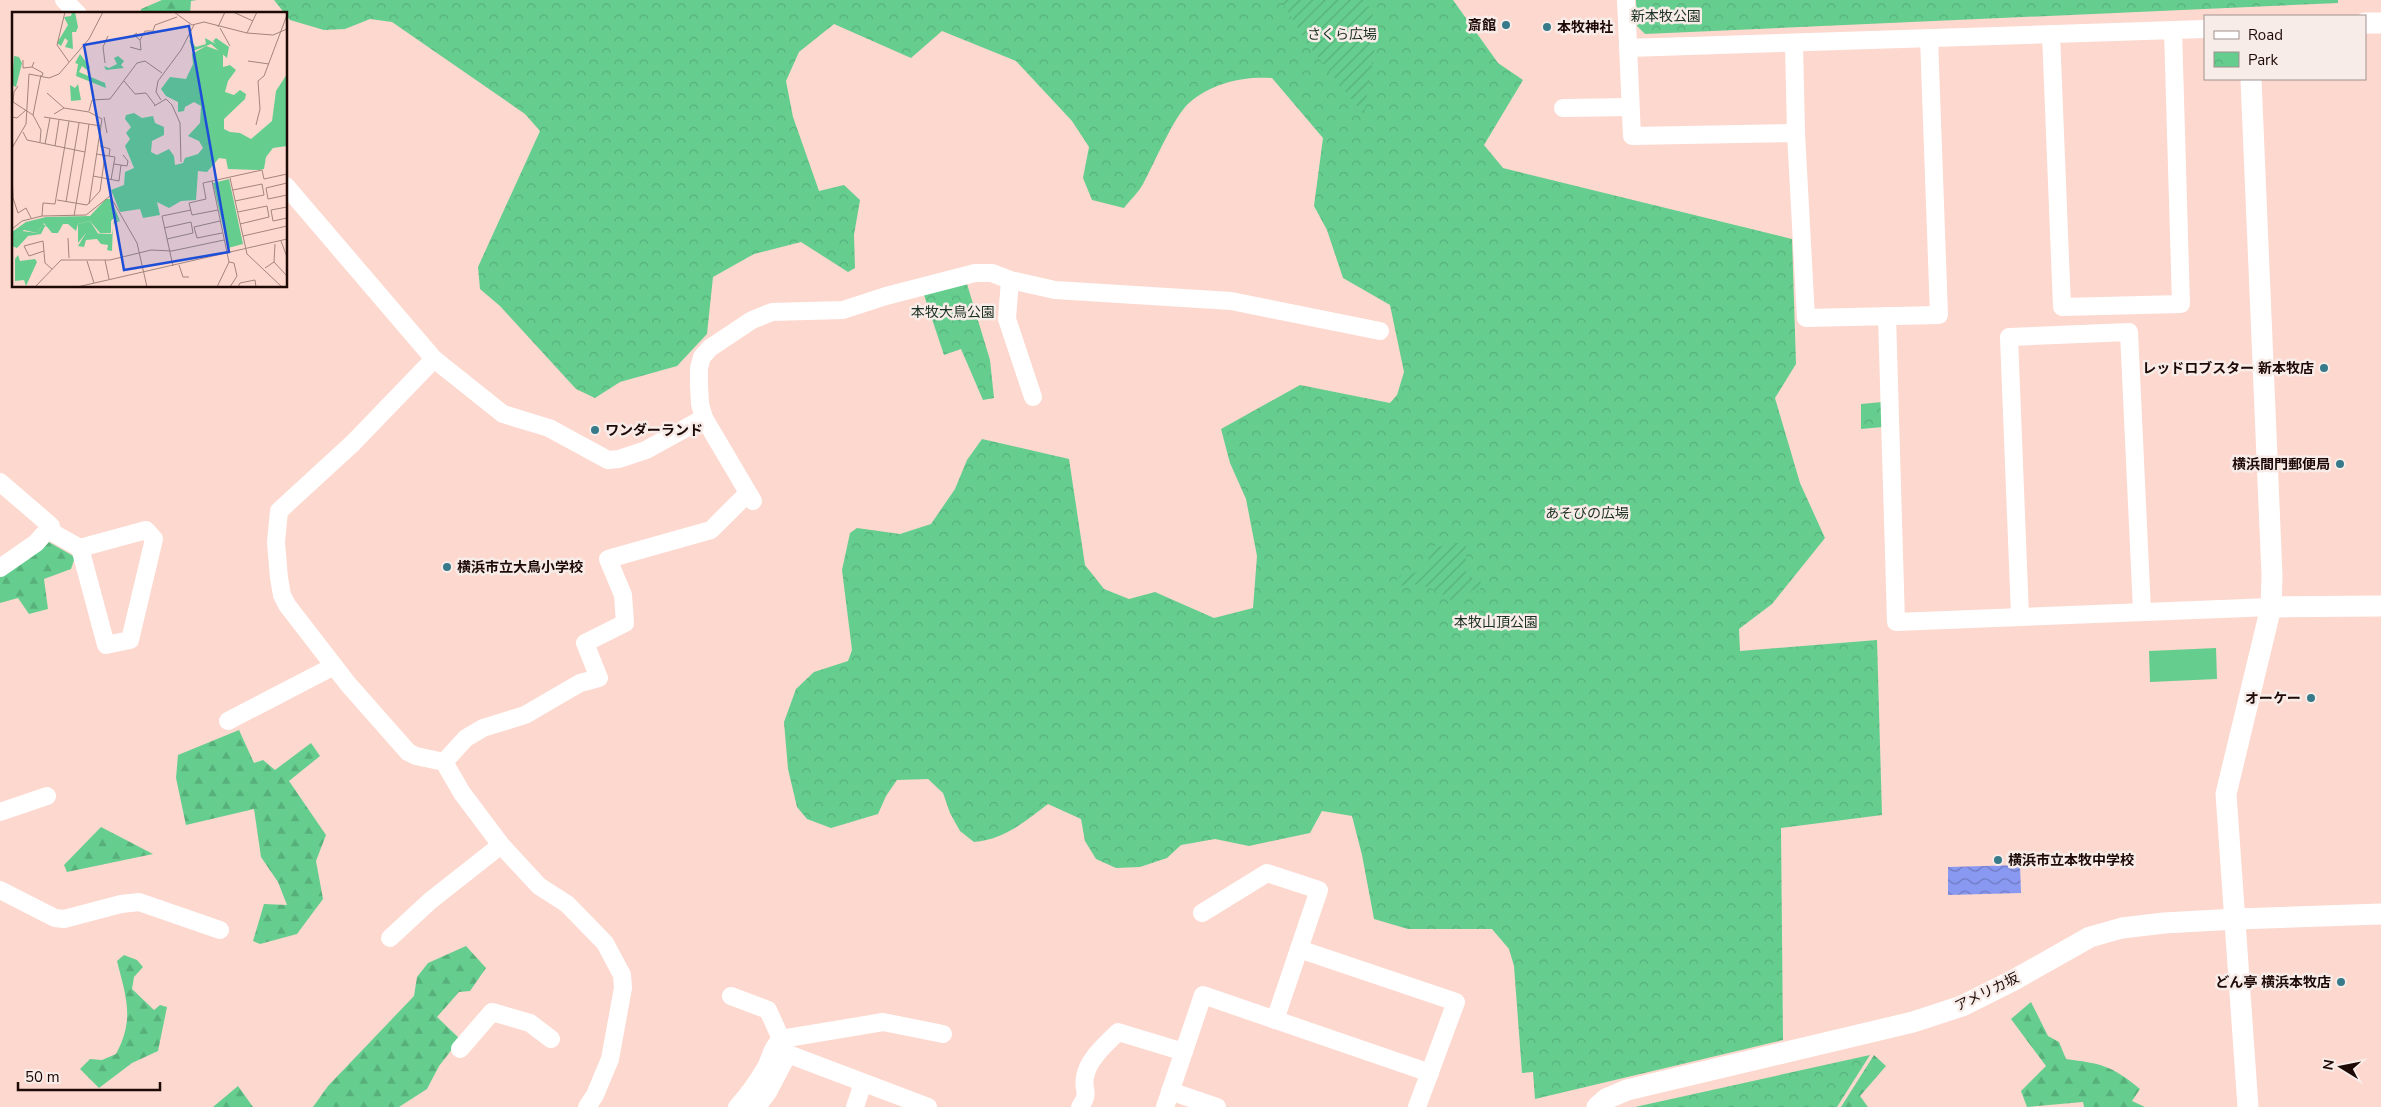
<svg xmlns="http://www.w3.org/2000/svg" width="2381" height="1107" font-family="'Nunito Sans','Noto Sans JP',sans-serif">
<style>
.forest{fill:url(#forest-firs)}
.park{fill:url(#park-crowns)}
.garden{fill:url(#garden-furrows)}
.pitch{fill:#65ce8f}
.water{fill:url(#water-waves)}
.lines{fill:none;stroke-linecap:round;stroke-linejoin:round}
.minor{stroke:#fff;stroke-width:18}
.tertiary{stroke:#fff;stroke-width:21}
.poi-dot{fill:#377a8a;stroke:#f8ece8;stroke-width:2}
.labels{text-anchor:middle;dominant-baseline:central;stroke-width:5;stroke-linejoin:round;paint-order:stroke}
.park-label{font-size:14px;fill:#192f21;stroke:#f8ece8}
.poi-label{font-size:14px;font-weight:bold;fill:#1d0905;stroke:#f8ece8;text-anchor:end}
.street-label{font-size:14px;fill:#1d0905;stroke:#f8ece8}
.inset-road{fill:none;stroke:#a3857e;stroke-width:1}
.view{fill:#1d4ed8;fill-opacity:0.15;stroke:#1d4ed8;stroke-width:2.5}
.inset-edge{fill:none;stroke:#1d0905;stroke-width:2.5}
</style>
<defs>
<pattern id="forest-firs" width="22" height="20" patternUnits="userSpaceOnUse" patternTransform="scale(1.25)"><rect width="22" height="20" fill="#65ce8f"/><path d="M5 1l3.5 6h-7zM16 11l3.5 6h-7z" fill="#57b07a"/></pattern>
<pattern id="park-crowns" width="20" height="18" patternUnits="userSpaceOnUse" patternTransform="scale(1.25)"><rect width="20" height="18" fill="#65ce8f"/><path d="M2 6a3 3 0 1 1 6 0M12 15a3 3 0 1 1 6 0" fill="none" stroke="#57b07a"/></pattern>
<pattern id="garden-furrows" width="10" height="10" patternUnits="userSpaceOnUse" patternTransform="scale(1.25)"><rect width="10" height="10" fill="#65ce8f"/><path d="M-1 1l2-2M0 10L10 0M9 11l2-2" fill="none" stroke="#57b07a"/></pattern>
<pattern id="water-waves" width="16" height="10" patternUnits="userSpaceOnUse" patternTransform="scale(1.25)"><rect width="16" height="10" fill="#8998f1"/><path d="M0 5q4-4 8 0t8 0" fill="none" stroke="#6f7ac1"/></pattern>
</defs>
<rect width="100%" height="100%" fill="#fdd8ce"/>
<!-- forest -->
<g class="forest">
<polygon points="162,0 197,0 191,1 190,14 141,14 141,9"/>
<polygon points="47,541 75,557 71,569 44,579 48,609 29,614 18,598 0,603 0,576"/>
<polygon points="239,730 254,763 263,760 275,770 311,743 320,756 289,781 326,835 316,861 323,899 297,934 260,944 253,941 264,904 287,905 278,882 261,857 254,809 186,825 176,778 178,755"/>
<polygon points="101,827 153,854 67,872 64,865"/>
<polygon points="466,946 486,968 470,991 459,992 437,1017 460,1039 439,1066 427,1089 399,1107 313,1107 328,1086 414,996 417,977 428,963"/>
<path d="M124,955L137,960L143,967L134,977L132,989L154,1010L160,1005L167,1007L158,1051L132,1063L99,1088L80,1069L90,1059L102,1060L116,1054C135,1019 126,997 117,961Z"/>
<path d="M2031,1002L2048,1036L2059,1042L2066,1059C2102,1064 2111,1065 2140,1089L2132,1101L2145,1107H2084L2083,1102L2027,1107L2021,1091L2046,1066L2011,1019Z"/>
<polygon points="1874,1055 1886,1066 1860,1096 1868,1107 1841,1107"/>
<polygon points="238,1086 253,1107 213,1107"/>
</g>
<!-- park -->
<g class="park">
<path d="M274,0H1453L1498,63L1523,80L1484,145L1503,168L1792,239L1796,364L1775,398L1800,483L1825,538L1772,604L1739,629L1740,651L1877,640L1882,815L1781,828L1783,1040L1535,1099L1533,1072L1522,1073L1514,966L1509,949L1492,929H1408L1374,919L1362,855L1352,816L1322,811L1310,833L1249,846L1215,839L1181,845L1167,858L1140,867L1116,868L1096,859L1085,841L1081,819L1048,804C1024,822 1005,839 974,842L960,831L950,813L943,793L928,779L897,780L886,796L878,814L831,828L807,819L797,807L788,769L784,722L796,689L814,672L848,661L852,650L842,570L850,533L857,528L900,534L931,524L955,489L967,460L982,439L1069,459L1085,565L1104,589L1129,599L1155,592L1214,618L1253,608L1257,556L1246,499L1230,463L1221,429L1300,385L1390,403L1397,395L1404,372L1390,305L1343,278L1327,230L1314,206L1323,138L1272,78C1243,76 1212,83 1189,103C1174,116 1154,164 1143,184C1138,193 1130,200 1124,208L1092,200L1083,178L1089,147L1072,121L1016,61L942,31L911,58L834,24L799,52L786,81L793,117L819,191L844,185L860,200L854,235L855,268L848,272L801,242L754,254L713,277L707,334L677,366L620,382L595,398L576,389L500,306L480,289L478,267L540,131L525,114L392,22L370,19L345,29L324,30L290,20Z"/>
<polygon points="1636,0 2338,0 2338,3 1645,34 1637,26"/>
<polygon points="967,284 990,360 994,398 983,400 961,349 944,355 924,295"/>
<polygon points="1882,402 1883,427 1861,429 1861,404"/>
<polygon points="1870,1055 1837,1107 1635,1107"/>
</g>
<!-- garden -->
<g class="garden">
<polygon points="1281,0 1366,0 1378,27 1364,115 1306,42"/>
<path d="M1452,543L1466,545V574L1470,578L1476,579L1481,573L1480,593L1476,588L1454,602C1437,589 1418,580 1397,587L1395,585C1401,566 1408,578 1420,570C1423,569 1426,564 1429,562L1428,550L1430,546H1446Z"/>
</g>
<!-- pitch -->
<polygon class="pitch" points="2216,648 2217,679 2150,682 2149,651"/>
<!-- water -->
<polygon class="water" points="2020,865 2021,893 1948,895 1948,867"/>
<g class="lines">
<!-- minor -->
<g class="minor">
<polyline points="64,0 78,14"/>
<polyline points="1626,0 1632,136 1796,133 1806,318 1939,315 1929,38"/>
<polyline points="2051,34 2062,307 2181,304 2173,30"/>
<polyline points="1794,43 1796,133"/>
<polyline points="1628,48 2205,29"/>
<polyline points="1563,108 1630,107"/>
<polyline points="286,186 434,359 503,414 549,428 608,460 619,459 646,450 704,418"/>
<polyline points="1010,280 1007,319 1033,397"/>
<polyline points="1887,316 1896,622 2271,607"/>
<polyline points="434,359 353,443 279,511 276,542 279,578 282,595 287,605 348,684 408,752 416,756 444,762 462,793 501,845 539,886 567,904 605,943 622,975 623,988 610,1059 595,1095 587,1107"/>
<polyline points="0,482 51,526 36,543 0,568"/>
<polyline points="753,501 704,418 700,404 699,385 699,368 702,357 710,348 752,320 772,312 843,310 886,296 975,273 992,273 1010,280 1055,290 1231,301 1380,331"/>
<polyline points="48,530 80,548 146,530 154,539 130,640 106,645 80,548"/>
<polyline points="2020,616 2009,337 2129,332 2142,611"/>
<polyline points="228,721 334,666"/>
<polyline points="444,762 466,738 483,728 525,715 580,683 599,678 585,643 625,623 623,595 608,559 711,530 748,493"/>
<polyline points="0,812 47,796"/>
<polyline points="0,890 55,918 64,919 121,904 139,902 220,930"/>
<polyline points="1202,913 1267,873 1319,890 1275,1020"/>
<polyline points="390,938 430,901 501,845"/>
<polyline points="1299,949 1456,1002 1417,1107"/>
<polyline points="731,996 768,1010 781,1039"/>
<polyline points="460,1049 492,1012 530,1023 551,1039"/>
<polyline points="1170,1091 1217,1107"/>
<path d="M737,1107C748,1095 758,1081 766,1067C771,1057 772,1047 781,1039L883,1022L943,1034"/>
<polyline points="757,1107 768,1092 788,1054 928,1107"/>
<polyline points="855,1107 863,1083"/>
<path d="M1080,1107C1091,1091 1082,1092 1085,1077C1088,1059 1106,1044 1118,1032L1184,1052"/>
<polyline points="1165,1107 1203,995 1430,1073"/>
</g>
<!-- tertiary -->
<g class="tertiary">
<polyline points="2365,23 2381,23"/>
<polyline points="2271,607 2381,606"/>
<polyline points="1597,1107 1606,1099 1627,1090 1913,1022 1962,1006 2012,981 2090,937 2122,928 2164,923 2236,919 2381,914"/>
<polyline points="2248,1107 2226,794 2271,607 2272,576 2251,79"/>
</g>
</g>
<!-- markers -->
<g class="poi-dot">
<circle cx="1506" cy="25" r="5"/>
<circle cx="1547" cy="27" r="5"/>
<circle cx="2324" cy="368" r="5"/>
<circle cx="595" cy="430" r="5"/>
<circle cx="2340" cy="464" r="5"/>
<circle cx="447" cy="567" r="5"/>
<circle cx="2311" cy="698" r="5"/>
<circle cx="1998" cy="860" r="5"/>
<circle cx="2341" cy="982" r="5"/>
</g>
<g class="labels">
<!-- park labels -->
<g class="park-label">
<text x="1666" y="16">新本牧公園</text>
<text x="1342" y="34">さくら広場</text>
<text x="953" y="312">本牧大鳥公園</text>
<text x="1587" y="513">あそびの広場</text>
<text x="1496" y="622">本牧山頂公園</text>
</g>
<!-- poi labels -->
<g class="poi-label">
<text x="1496" y="25">斎館</text>
<text x="1557" y="27" text-anchor="start">本牧神社</text>
<text x="2314" y="368">レッドロブスター 新本牧店</text>
<text x="605" y="430" text-anchor="start">ワンダーランド</text>
<text x="2330" y="464">横浜間門郵便局</text>
<text x="457" y="567" text-anchor="start">横浜市立大鳥小学校</text>
<text x="2301" y="698">オーケー</text>
<text x="2008" y="860" text-anchor="start">横浜市立本牧中学校</text>
<text x="2331" y="982">どん亭 横浜本牧店</text>
</g>
<!-- street labels -->
<g class="street-label">
<text transform="translate(1987 992) rotate(-26)">アメリカ坂</text>
</g>
</g>
<!-- overview -->
<g transform="translate(12 12)">
<rect width="275" height="275" fill="#fdd8ce"/>
<path d="M60,0H63L66,15L64,20H60L61,37L53,35L56,29L53,26L49,34L45,31L56,13L52,5L59,4ZM193,26L204,32L201,29L204,26L217,35L215,46L199,32L181,39L177,28L184,35L194,32ZM68,42L78,55L75,58L70,54L67,60L93,71L94,76L64,64L66,52L63,51ZM106,44L112,49L109,53L112,56L94,58L92,54L97,56L105,52L102,46ZM66,72L69,88L59,89L58,73L63,76ZM102,207L108,209L101,212L100,239L95,238L96,233L89,232L85,227L74,228L72,235L66,234L74,221L100,222ZM31,212L38,216L33,214L29,222L16,224L5,236L0,234V227L10,219L25,221ZM6,243L8,249L23,247L25,250L14,274L12,268L3,269V247Z" fill="#65ce8f"/>
<path d="M2,44L7,45L10,51L4,75L0,73ZM78,209L87,223L74,221L66,231V212Z" fill="#65ce8f"/>
<path d="M194,34L211,40V55L218,53L224,58L216,69L213,80L222,83L228,78L234,82L233,87L212,107V117L218,120L228,121L239,127L260,109L264,79L275,62V134L261,136L254,145L252,157L247,158L216,157L214,147L207,146L195,160L186,159L184,188L169,189L157,196L145,190L148,203L131,206L128,197L108,200L99,178L112,173L113,160L122,156L113,134L118,127L114,121L119,115L113,107L114,103L122,101L130,106L141,104L143,111L152,115V123L140,129L139,140L145,143L157,137L162,144L163,153L171,151L173,146L186,142L191,136L187,129L176,124L188,111L189,94L182,90L173,95L172,99L166,100V90L154,84L149,77L158,65L174,67L181,52L180,42ZM217,167L231,232L216,236L201,171ZM94,187H99L108,209L102,206L99,209V221H88L78,209L66,212L64,219L56,212H51L46,221H40L32,211L25,221L12,218L0,227V220L14,210L34,205L78,204Z" fill="#65ce8f"/>
<path d="M205,131L212,132L221,137L211,136L198,145H189ZM210,173L216,180L212,192L207,181ZM216,190L220,201L221,223L212,204V193Z" fill="#65ce8f"/>
<path class="inset-road" d="M53,0L45,33L57,50M162,0L180,13L192,10L235,21L261,23L275,17M221,0L241,9M206,15L213,0M208,16L218,34M125,21L122,23L128,28L133,19H141L143,13L165,5M235,21L245,0M118,35L129,38L128,28M11,48V56L20,55M236,49L257,52M22,50L20,55L31,61L30,64M93,51L91,35L96,24M112,69L123,82L134,81L143,93M6,74L2,80L1,90L21,103L29,63M35,81L52,96M149,88L144,80L146,69L169,38L182,13M142,94L154,87L160,93L168,111L169,150M77,99L80,88L98,87L125,51L133,49L150,61M42,102L52,96L77,100L90,107L77,192M21,103L29,118L28,130M0,105L5,106L14,98M32,105L89,114M92,105L95,121M244,113L248,97L246,69L252,64L275,3M11,120L15,128L73,140L62,204M33,132L38,106M43,134L47,108M88,134L98,137L97,144M0,136L14,112L17,62L37,66L47,62L77,27L91,0M73,140L77,112M84,142L103,145L99,168M102,152L115,154L116,149L111,143M0,159L1,186L6,201L14,196L19,206M81,164L107,169L109,153M218,166L235,242L270,275M200,169L217,250L205,275M275,171L254,176L256,187L275,183M221,178L250,172L252,183L223,189M45,188L75,193L88,179L93,143M54,190L67,111M275,195L259,198L261,209L275,206M206,198L180,203L177,191L194,187L191,171L250,158L252,167L275,162M226,200L255,194L257,205L228,212M30,204L31,191L43,192L57,109M208,209L182,215L185,226L210,221M152,216L179,210L181,221L155,227M0,217L10,209L30,204L74,203L98,184L125,231L135,275M231,224L275,214M56,226L57,246M269,229L275,245M32,239L17,244L12,234L31,229L33,251L40,257M93,248L97,267M75,249L82,271M217,250L222,251L225,264L218,275M262,250L263,232M167,253L171,265H177M161,254L150,204L179,198M253,256L262,250L275,264M23,275L49,248H98L139,238L160,239L212,228M65,275L275,227M226,275L228,271L243,268L244,275"/>
<path class="view" d="M177,14L217,240L112,258L72,33Z"/>
<rect width="275" height="275" class="inset-edge"/>
</g>
<!-- legend -->
<rect x="2204" y="15" width="162" height="65" fill="#f8ece8" stroke="#a0918d"/>
<rect x="2214" y="31" width="25" height="8" fill="#ffffff" stroke="#a0918d"/>
<text x="2248" y="40" font-size="15" fill="#1d0905">Road</text>
<rect x="2214" y="52" width="25" height="15" fill="url(#park-crowns)" stroke="#a0918d"/>
<text x="2248" y="65" font-size="15" fill="#1d0905">Park</text>
<!-- north arrow -->
<g transform="translate(2341 1067) rotate(280)" stroke="#f8ece8" stroke-width="4" paint-order="stroke">
<path d="M0-4L9 19L0 12L-9 19Z" fill="#1d0905"/>
<text y="-8" font-size="14" font-weight="bold" text-anchor="middle" fill="#1d0905">N</text>
</g>
<!-- scale -->
<path d="M18 1082v8h142v-8" fill="none" stroke="#1d0905" stroke-width="2.5"/>
<text x="25" y="1082" font-size="15" fill="#1d0905" stroke="#f8ece8" stroke-width="4" paint-order="stroke">50 m</text>
</svg>
